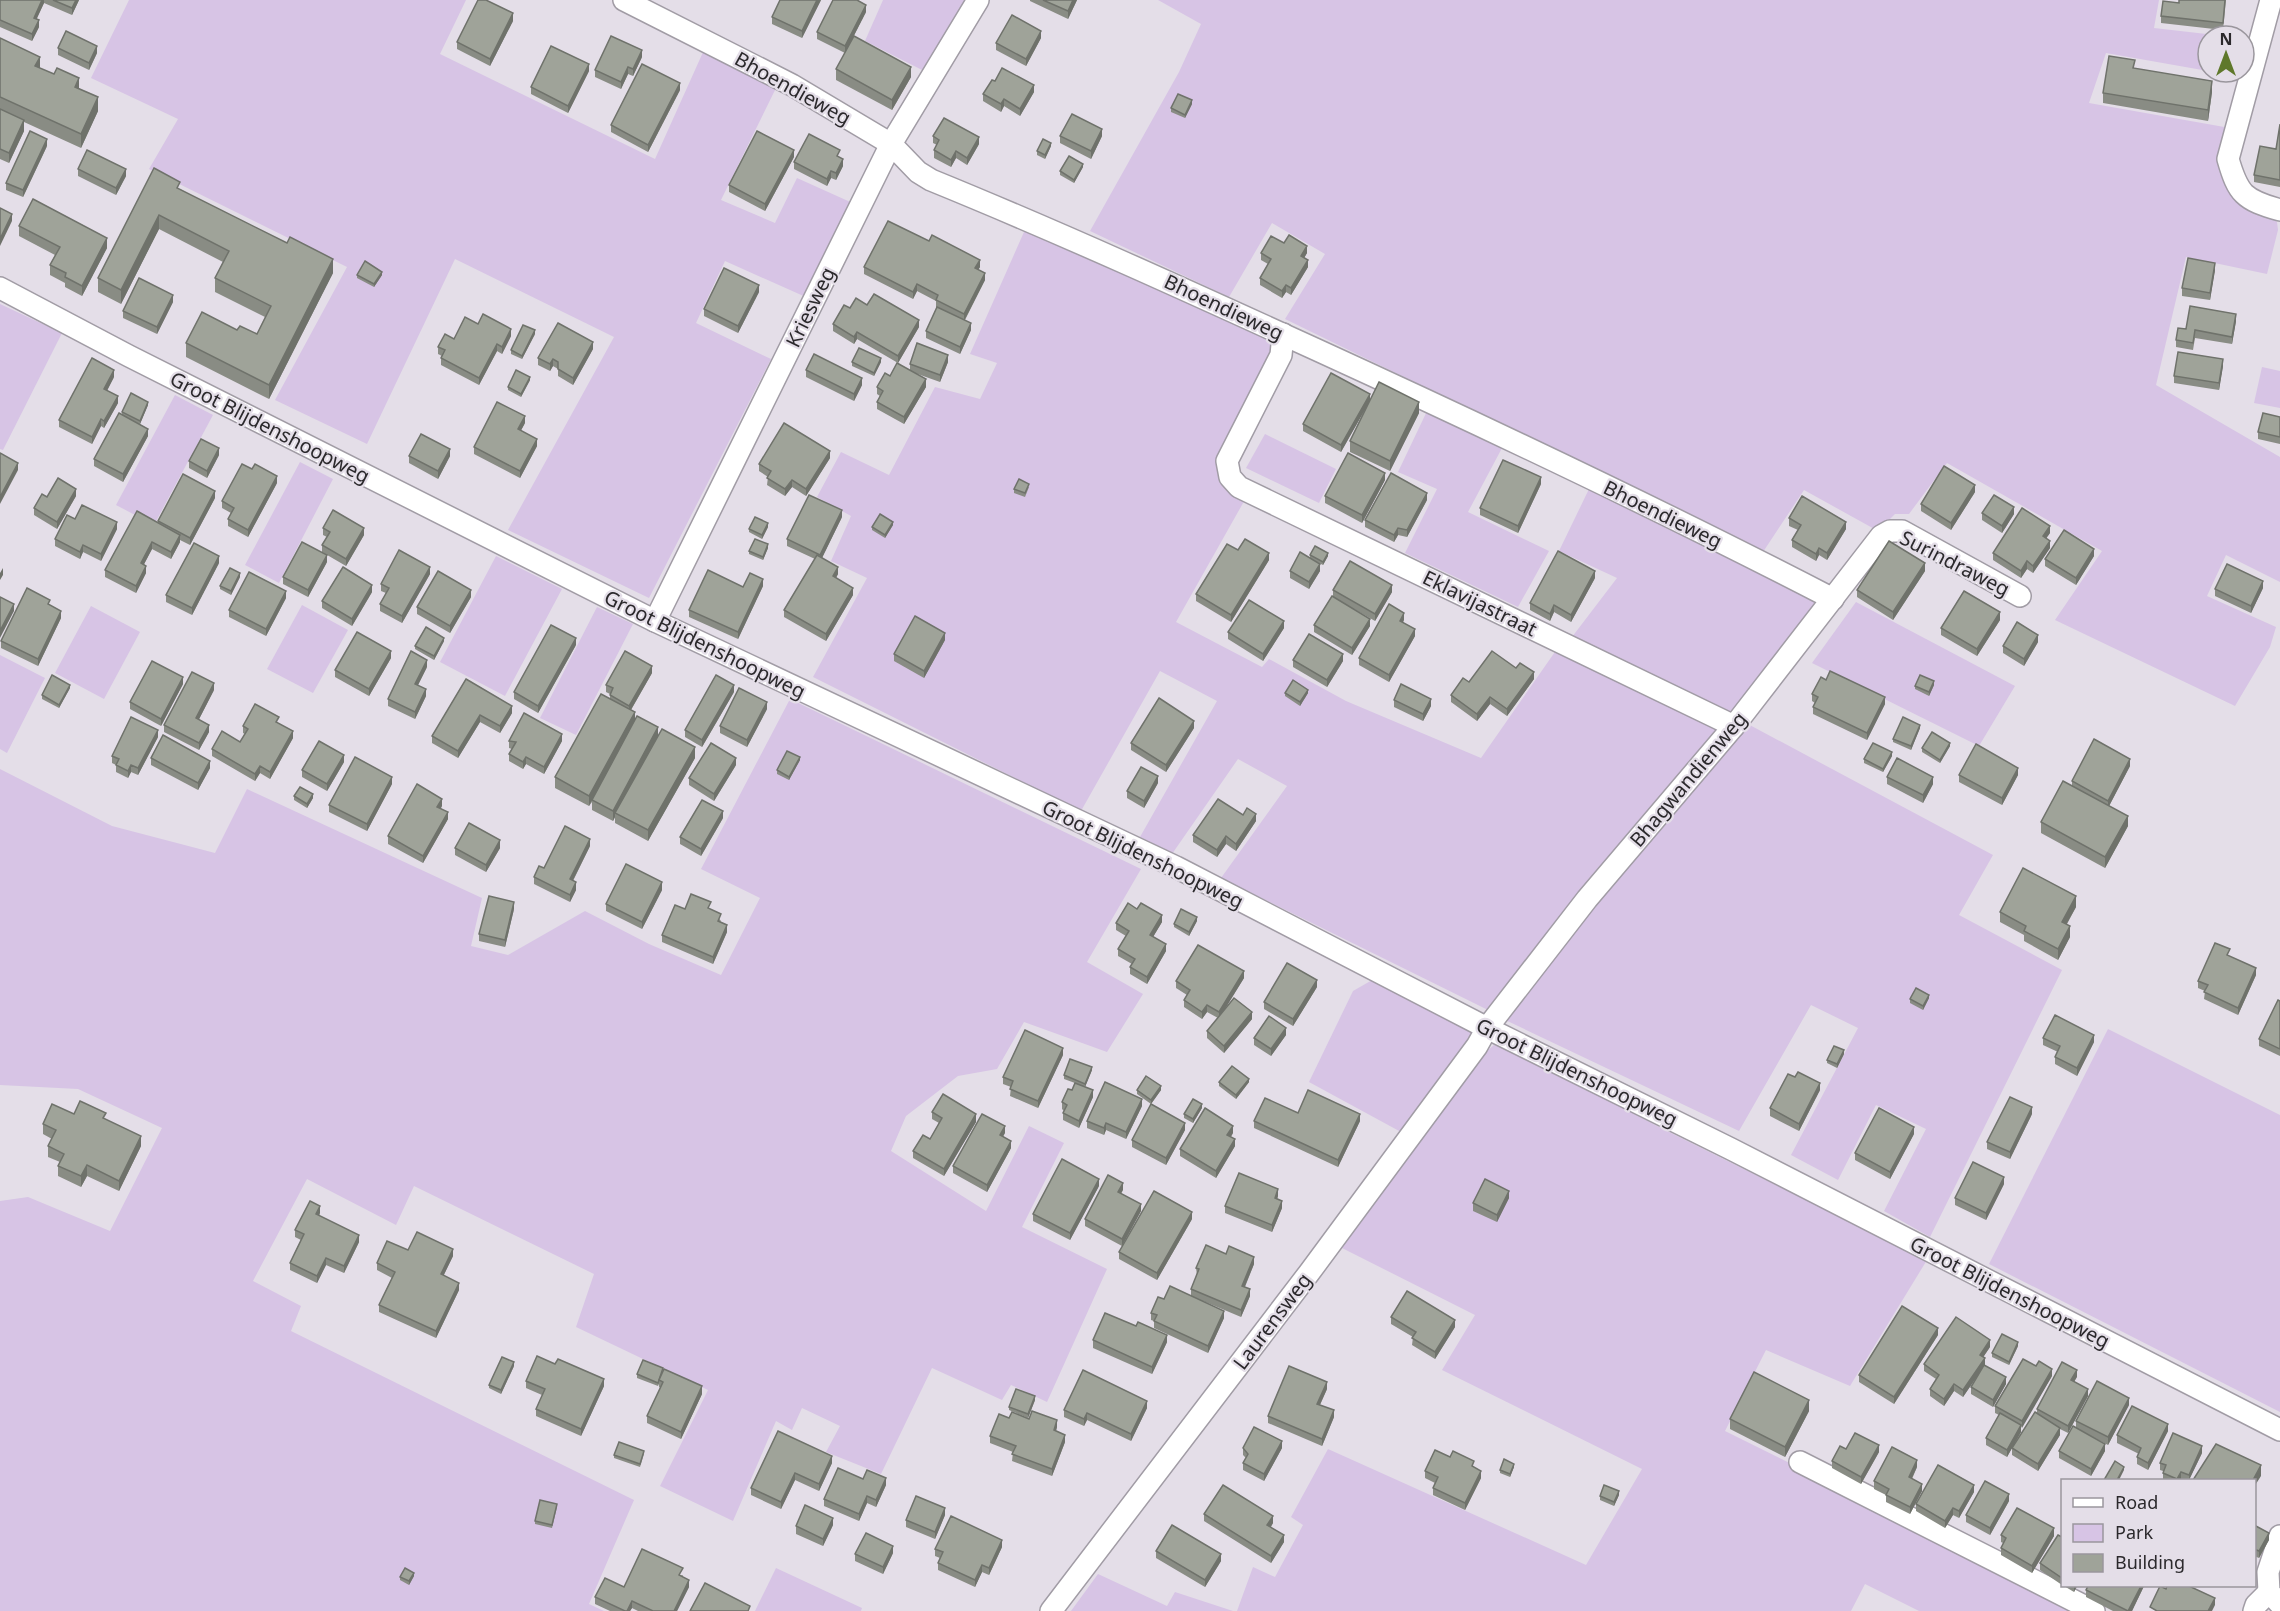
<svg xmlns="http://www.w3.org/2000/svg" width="2280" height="1611" font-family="'Noto Sans',sans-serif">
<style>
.green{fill:#d7c4e5}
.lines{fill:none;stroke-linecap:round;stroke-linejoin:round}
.street-casing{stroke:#a19ca5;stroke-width:24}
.street{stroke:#fff;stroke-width:21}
.wall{fill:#898c84}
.shaded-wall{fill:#6f726b}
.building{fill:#9fa399;stroke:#6f726b;stroke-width:1.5}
.labels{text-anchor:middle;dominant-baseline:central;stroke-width:4.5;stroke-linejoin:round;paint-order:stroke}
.street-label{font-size:20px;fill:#2b292c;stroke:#e4dee8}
</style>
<rect width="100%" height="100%" fill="#e4dee8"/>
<!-- green -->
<g class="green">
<polygon points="129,0 466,0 440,54 655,159 704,50 777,86 721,200 775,223 797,178 857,205 808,298 725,261 696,323 771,359 649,598 508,530 614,337 455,259 367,444 275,400 347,267 149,169 178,119 91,78"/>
<polygon points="883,0 969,0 930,74 865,41"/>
<polygon points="1158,0 2159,0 2154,28 2224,36 2208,36 2208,71 2106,53 2089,103 2230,128 2226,184 2238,202 2265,213 2277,222 2278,230 2267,274 2186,257 2156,385 2280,457 2280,582 2226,555 2207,596 2276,627 2270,647 2235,706 2055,620 2102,551 1947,463 1909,514 1895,514 1878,531 1804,490 1763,552 1285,319 1325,254 1272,223 1229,297 1090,231 1179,72 1201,24"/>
<polygon points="1028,223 1280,335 1221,465 1247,496 1176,622 1262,667 1269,659 1346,701 1481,758 1557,649 1721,728 1490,1011 1221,878 1287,786 1238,759 1172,854 1140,837 1217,701 1160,671 1081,811 813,677 867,578 831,561 851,516 817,497 841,452 889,475 935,387 980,399 997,363 970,354"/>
<polygon points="0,304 62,333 3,450 0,449"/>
<polygon points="2262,367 2280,371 2280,408 2254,403"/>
<polygon points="175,395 213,415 154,525 116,505"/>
<polygon points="1428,409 1502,448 1468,512 1549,551 1518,607 1405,553 1437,489 1398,472"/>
<polygon points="1265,434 1336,469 1319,503 1246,468"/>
<polygon points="300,462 333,479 279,583 245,565"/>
<polygon points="1589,489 1821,602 1729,717 1572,637 1617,578 1559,551"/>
<polygon points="496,556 562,589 505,696 440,662"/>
<polygon points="1856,602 2015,686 1979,746 1812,663"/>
<polygon points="302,605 348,630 313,693 267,669"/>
<polygon points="91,606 140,632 104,699 55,673"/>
<polygon points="597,607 633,624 576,735 540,718"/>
<polygon points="0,655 45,678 7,753 0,749"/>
<polygon points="790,699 1141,869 1087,962 1143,994 1107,1052 1024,1022 997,1069 958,1076 906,1116 891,1151 986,1211 1029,1126 1064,1143 1022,1227 1107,1269 1047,1402 1011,1385 1002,1400 932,1368 881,1474 826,1452 840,1426 802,1408 792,1430 776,1421 733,1521 660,1486 708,1390 576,1327 594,1274 414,1186 396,1225 307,1179 253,1281 301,1306 291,1331 634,1500 589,1604 604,1611 0,1611 0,1201 28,1197 110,1231 162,1128 78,1089 0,1085 0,769 112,826 215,853 247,789 482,898 471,946 508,955 585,911 649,944 721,975 760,898 701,869"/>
<polygon points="1746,723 1993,855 1959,915 2062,970 1930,1237 1884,1211 1926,1129 1876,1105 1838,1180 1791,1155 1858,1028 1811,1005 1739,1131 1501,1018"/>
<polygon points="1374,979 1471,1032 1474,1036 1401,1132 1309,1082 1353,991"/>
<polygon points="2108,1029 2280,1115 2280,1412 1989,1264"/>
<polygon points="1494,1045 1508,1048 1661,1128 1927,1260 1850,1386 1766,1350 1725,1431 2088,1611 1919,1611 1865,1584 1851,1611 1237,1611 1253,1567 1275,1577 1303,1525 1291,1517 1328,1449 1586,1565 1642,1469 1442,1370 1475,1315 1340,1247 1482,1055"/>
<polygon points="776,1568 862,1608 861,1611 755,1611"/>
<polygon points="1098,1574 1167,1606 1175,1592 1233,1611 1071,1611"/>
</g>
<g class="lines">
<defs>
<g id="street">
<path d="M624,0L792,85L891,144L918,172L931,180C1061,233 1188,291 1315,349C1490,429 1663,511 1833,599"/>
<path d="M2271,0L2228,159C2238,194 2244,200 2280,210"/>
<polyline points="0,288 129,356 655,621 1176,867 1487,1028 1731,1149 2280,1430"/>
<polyline points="1283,334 1281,355 1227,461 1230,477 1239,487 1734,726"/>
<polyline points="655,621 891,144 978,0"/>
<polyline points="1800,1462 2094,1611"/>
<polyline points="2280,1536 2268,1572 2269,1592 2280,1604"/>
<polyline points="1051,1611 1309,1273 1477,1046 1487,1028 1587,899 1734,726 1881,536 1890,531 1902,531 2020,596"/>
<polyline points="2254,1611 2256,1605 2269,1592"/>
</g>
</defs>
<!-- street casing -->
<use href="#street" class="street-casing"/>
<!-- street -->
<use href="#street" class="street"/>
</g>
<!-- wall -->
<g class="wall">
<polygon points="0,0 79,0 72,15 44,3 36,19 39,27 32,41 0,27"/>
<polygon points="821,0 802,38 772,24 772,17"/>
<polygon points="1030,0 1077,0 1068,19 1030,1"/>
<polygon points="2179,0 2226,0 2223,30 2161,23 2161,16 2179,3"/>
<polygon points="866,12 845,53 817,39 817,32"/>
<polygon points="513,21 490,66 457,49 457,42"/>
<polygon points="0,38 40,68 79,88 98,111 81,148 24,122 24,131 9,163 0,159"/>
<polygon points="1041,38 1026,66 996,50 996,43"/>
<polygon points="58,48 97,53 89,70 58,55"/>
<polygon points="642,57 633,76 628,74 621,89 595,77 595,70"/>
<polygon points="2135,68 2212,92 2208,121 2103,103 2103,93"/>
<polygon points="836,69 911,77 892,110 836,80"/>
<polygon points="589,71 568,113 531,94 531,87"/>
<polygon points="680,90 648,152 611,132 611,125"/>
<polygon points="1034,92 1020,116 1004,106 1001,112 983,101 983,94"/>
<polygon points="1192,104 1185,118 1171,112 1171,108"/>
<polygon points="2280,124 2280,187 2254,182 2254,175 2276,149"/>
<polygon points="933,136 979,144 967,165 956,158 951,167 934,158 934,150 937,145 933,143"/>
<polygon points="1060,136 1102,136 1091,159 1060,143"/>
<polygon points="47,146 23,197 6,190 6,183"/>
<polygon points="1051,146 1045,159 1037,155 1037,151"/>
<polygon points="794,157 765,211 729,192 729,185"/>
<polygon points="840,157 843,166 836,180 831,178 827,186 794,169 794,162"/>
<polygon points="1083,167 1074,183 1060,175 1060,171"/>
<polygon points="78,169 126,176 116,195 78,176"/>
<polygon points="180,189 333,273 269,399 186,357 186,343 237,330 257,334 265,317 215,292 215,278 223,262 159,229 121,304 98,292 98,278"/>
<polygon points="19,226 107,248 82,296 65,287 65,283 50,275 50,265 55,255 19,236"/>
<polygon points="1284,243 1307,253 1304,258 1308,267 1291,295 1286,292 1282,298 1260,285 1260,278 1268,264 1261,260 1261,253"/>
<polygon points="864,267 980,267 978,270 985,280 965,320 971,330 960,354 926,338 926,331 937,307 936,307 936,301 917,291 913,299 864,274"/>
<polygon points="2215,270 2210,300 2182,296 2182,288"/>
<polygon points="357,275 382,275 374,287 357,278"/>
<polygon points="759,292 738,333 704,316 704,309"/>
<polygon points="173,302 157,334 123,318 123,311"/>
<polygon points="867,305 919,327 898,363 857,339 854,344 833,331 833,324 850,308"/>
<polygon points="2236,321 2232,344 2195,338 2193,350 2176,347 2176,340 2186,329"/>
<polygon points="478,324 511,336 502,354 497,351 479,385 441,365 441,358 442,356 438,354 438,347"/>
<polygon points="535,334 522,359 511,354 511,350"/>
<polygon points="593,349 573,385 558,376 558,369 553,366 550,371 538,365 538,358"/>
<polygon points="852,362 881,362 874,376 852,366"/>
<polygon points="948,362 940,382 912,372 926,387 904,424 877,409 877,402 880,396 877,394 877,387 890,376 910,370 910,364"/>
<polygon points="2223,366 2219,390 2174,383 2174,376"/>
<polygon points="806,370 862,385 854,401 806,377"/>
<polygon points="114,377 107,391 118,403 104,428 101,426 92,444 59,427 59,420"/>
<polygon points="530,380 521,397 508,390 508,387"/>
<polygon points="1370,401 1419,413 1390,471 1350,452 1350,441 1367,405 1341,452 1303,431 1303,424"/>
<polygon points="148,405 140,424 148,436 123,482 94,466 94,459 122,415 122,412"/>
<polygon points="2280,417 2280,444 2258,439 2258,432"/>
<polygon points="525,423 521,430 537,446 520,478 474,454 474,447"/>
<polygon points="219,455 207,478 189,468 189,461"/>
<polygon points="409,456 450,456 438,479 409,463"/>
<polygon points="830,458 806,496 792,487 785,496 767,485 768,477 759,471 759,464"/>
<polygon points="1385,480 1362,523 1325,503 1325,496"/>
<polygon points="277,483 248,537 228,526 228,519 231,513 222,508 222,501"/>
<polygon points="1541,484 1518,533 1480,515 1480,508"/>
<polygon points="1029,487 1025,497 1014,493 1014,489"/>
<polygon points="1975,492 1951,530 1921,511 1921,504"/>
<polygon points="76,496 57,529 34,515 34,508 47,497"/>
<polygon points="215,498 190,545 180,540 180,542 171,559 152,549 144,564 146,573 136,593 105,577 105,570 158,523 158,521"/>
<polygon points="1427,500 1407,537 1398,535 1394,542 1365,527 1365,520"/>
<polygon points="1982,513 2014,514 2002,533 1982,520"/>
<polygon points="842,517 822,558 838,574 836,578 853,595 826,641 784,617 784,610 815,559 787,546 787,539"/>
<polygon points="1789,518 1846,529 1827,560 1819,555 1816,561 1792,547 1792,540 1798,530 1789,526"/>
<polygon points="75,519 117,529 101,561 83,552 80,559 55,546 55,539"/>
<polygon points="893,525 885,538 872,530 872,527"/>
<polygon points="768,527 762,539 749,532 749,529"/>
<polygon points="323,528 364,535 346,566 322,552 322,545 327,537 323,535"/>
<polygon points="2050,533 2046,538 2050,548 2033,573 2027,569 2021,578 1993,560 1993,553"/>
<polygon points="768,548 763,560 749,554 749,551"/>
<polygon points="1238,550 1269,560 1231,622 1196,601 1196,594"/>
<polygon points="1310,555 1328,556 1323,565 1317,562 1320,571 1309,589 1290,578 1290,571 1310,558"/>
<polygon points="2094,556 2076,585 2045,566 2045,559"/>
<polygon points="327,562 308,597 283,584 283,577"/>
<polygon points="219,563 192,615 166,602 166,595"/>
<polygon points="1925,571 1893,620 1857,597 1857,590"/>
<polygon points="430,574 402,623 380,611 380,604 386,593 381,591 381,584"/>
<polygon points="240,577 231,595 220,589 220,586"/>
<polygon points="1595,578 1571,622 1554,612 1550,621 1530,610 1530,603"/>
<polygon points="763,586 738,639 689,617 689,610 743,587"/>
<polygon points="2263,588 2251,613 2215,596 2215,589"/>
<polygon points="1333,590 1392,592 1375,621 1354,609 1370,626 1352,655 1314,632 1314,625 1333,596"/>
<polygon points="372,592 352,626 322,608 322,601"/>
<polygon points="471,597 450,633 417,614 417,607"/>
<polygon points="286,598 266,636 229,617 229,610"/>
<polygon points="50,605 61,618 38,666 1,648 1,641"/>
<polygon points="1404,620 1403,622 1415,636 1389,682 1359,665 1359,658"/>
<polygon points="2000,620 1977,656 1941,635 1941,628"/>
<polygon points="1284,628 1263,661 1228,639 1228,632"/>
<polygon points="945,640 924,678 894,661 894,654"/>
<polygon points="444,641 434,660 415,649 415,646"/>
<polygon points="2038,642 2024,666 2003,653 2003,646"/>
<polygon points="576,645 538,713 514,699 514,692"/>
<polygon points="391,658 369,696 335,677 335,670"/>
<polygon points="1293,660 1343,661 1327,687 1293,667"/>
<polygon points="427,667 418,685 426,696 415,719 388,706 388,699"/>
<polygon points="652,673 631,710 635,720 658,736 695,758 648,841 615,823 615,817 613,821 592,810 592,802 589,806 555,788 555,777 610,699 610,694 606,692 606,685"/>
<polygon points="466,679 512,713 500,733 480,722 458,758 432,743 432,736"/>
<polygon points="1534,679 1507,716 1490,704 1477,721 1451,702 1451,695 1469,682"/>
<polygon points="183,684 161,726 130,709 130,702"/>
<polygon points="1934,685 1929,696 1915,689 1915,686"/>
<polygon points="70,688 59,708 42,699 42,695"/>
<polygon points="214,690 199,719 209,732 199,750 164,732 164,725"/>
<polygon points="734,692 702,747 685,737 685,730"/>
<polygon points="1285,693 1308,693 1300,706 1285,696"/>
<polygon points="1812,694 1885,704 1867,740 1813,714 1813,707 1815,703 1812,701"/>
<polygon points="1394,700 1431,706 1423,721 1394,707"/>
<polygon points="767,709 747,747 720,733 720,726"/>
<polygon points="279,723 293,738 270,779 260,773 255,781 212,756 212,749 240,742 245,734 243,733 243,726"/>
<polygon points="1194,728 1166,772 1131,750 1131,743"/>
<polygon points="1920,728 1911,750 1893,742 1893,739"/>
<polygon points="158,737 138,775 131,772 128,778 116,772 116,765 112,763 112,756"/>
<polygon points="509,741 562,741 544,774 526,764 523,769 509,761 509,754 512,749 509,748"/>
<polygon points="1950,746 1940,763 1922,752 1922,748"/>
<polygon points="1892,756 1883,772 1864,763 1864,759"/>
<polygon points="151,758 210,768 198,790 151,765"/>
<polygon points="800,760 789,780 777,774 777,770"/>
<polygon points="344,762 327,791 302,777 302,770"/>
<polygon points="736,765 714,801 689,785 689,778"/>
<polygon points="2130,766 2109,806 2128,826 2105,868 2041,833 2041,822 2072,785 2072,781"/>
<polygon points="1959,775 2018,775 2002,805 1959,782"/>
<polygon points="1887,777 1933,784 1923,803 1887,784"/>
<polygon points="1158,783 1144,808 1127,798 1127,791"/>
<polygon points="392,784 367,831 329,812 329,805"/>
<polygon points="294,796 313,798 307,808 294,800"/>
<polygon points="442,806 441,808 448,819 423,863 388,844 388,836"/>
<polygon points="1243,815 1256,821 1236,851 1226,844 1217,857 1193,842 1193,835"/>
<polygon points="723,818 701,856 680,844 680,837"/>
<polygon points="590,846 573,881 576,890 570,902 534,884 534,877 544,868"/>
<polygon points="455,848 500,848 486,872 455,855"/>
<polygon points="662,890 642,929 606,911 606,904"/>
<polygon points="2076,907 2067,924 2070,937 2058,960 2024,941 2024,935 2000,922 2000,912"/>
<polygon points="514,909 505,947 479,941 479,934"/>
<polygon points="685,909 711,909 721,921 720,922 727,932 713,964 662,942 662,935"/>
<polygon points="1197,921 1189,936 1174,927 1174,924"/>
<polygon points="1162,922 1153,937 1166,951 1147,984 1130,974 1130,967 1132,964 1118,956 1118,949 1126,936 1116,930 1116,923"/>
<polygon points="2230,956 2256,975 2238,1015 2204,999 2205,991 2198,988 2198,981"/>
<polygon points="1244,978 1223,1011 1252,1019 1224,1053 1207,1038 1207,1031 1218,1018 1207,1012 1202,1019 1184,1007 1184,1000 1187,995 1176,988 1176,981"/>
<polygon points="1317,987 1293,1026 1264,1009 1264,1002"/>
<polygon points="1929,998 1923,1010 1910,1003 1910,999"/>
<polygon points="2280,1001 2280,1056 2259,1046 2259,1039"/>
<polygon points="1286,1035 1271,1056 1254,1045 1254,1038"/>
<polygon points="2043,1038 2094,1042 2077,1076 2055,1064 2055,1057 2058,1052 2043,1045"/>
<polygon points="1844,1054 1837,1068 1827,1063 1827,1060"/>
<polygon points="1063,1055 1038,1108 1010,1096 1011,1087 1003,1084 1003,1077"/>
<polygon points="1092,1070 1085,1087 1093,1097 1079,1128 1063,1120 1063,1113 1064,1111 1062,1109 1062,1102 1072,1090 1075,1083 1064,1079 1064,1075"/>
<polygon points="1219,1082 1249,1082 1236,1099 1219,1086"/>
<polygon points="1137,1090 1161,1090 1151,1104 1137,1094"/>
<polygon points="1820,1090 1799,1131 1770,1116 1770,1108"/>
<polygon points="1142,1106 1126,1139 1106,1130 1104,1135 1087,1128 1087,1121"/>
<polygon points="1202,1108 1193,1123 1184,1118 1184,1114"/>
<polygon points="932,1112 976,1122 944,1176 913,1158 913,1151 930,1139 939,1123 932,1119"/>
<polygon points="1298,1113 1360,1121 1338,1167 1254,1128 1254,1121"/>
<polygon points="74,1114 106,1119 141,1146 119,1191 87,1176 81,1187 58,1176 58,1166 60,1162 48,1157 48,1146 52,1139 43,1134 43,1124"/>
<polygon points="2032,1114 2010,1159 1987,1149 1987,1142"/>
<polygon points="1185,1130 1166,1165 1132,1147 1132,1140"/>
<polygon points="1005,1133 1003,1136 1011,1148 987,1192 953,1173 953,1166"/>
<polygon points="1233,1133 1231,1137 1235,1146 1216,1178 1180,1156 1180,1149"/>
<polygon points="1914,1134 1890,1179 1855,1160 1855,1153"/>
<polygon points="2004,1184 1986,1220 1955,1205 1955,1198"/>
<polygon points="1099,1186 1070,1240 1033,1221 1033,1214"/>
<polygon points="1123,1190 1121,1193 1141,1211 1122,1246 1085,1226 1085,1219"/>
<polygon points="1278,1196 1277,1199 1282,1208 1272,1232 1225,1213 1225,1206"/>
<polygon points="1509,1198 1497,1222 1473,1211 1473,1203"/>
<polygon points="320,1213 319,1216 359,1242 344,1273 326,1265 317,1283 290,1270 290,1263 301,1240 295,1237 295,1230"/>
<polygon points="1192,1219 1157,1280 1119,1259 1119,1252"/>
<polygon points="408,1250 453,1256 443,1276 459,1290 436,1338 379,1312 379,1305 392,1278 377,1270 377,1263"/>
<polygon points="1226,1254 1254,1264 1245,1287 1250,1296 1241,1317 1203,1301 1224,1318 1208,1353 1154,1328 1154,1321 1151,1320 1151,1313 1164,1299 1191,1296 1191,1289 1197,1275 1196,1268"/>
<polygon points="1391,1317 1455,1327 1435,1359 1412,1345 1413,1337 1391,1324"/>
<polygon points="1136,1326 1167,1342 1152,1374 1093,1348 1093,1340"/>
<polygon points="1938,1335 1894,1404 1859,1382 1859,1375"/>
<polygon points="2018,1346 2009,1365 1992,1357 1992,1353"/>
<polygon points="1990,1347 1983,1357 1985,1365 2006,1384 1993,1407 1971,1394 1971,1387 1977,1376 1963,1397 1954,1391 1944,1406 1930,1396 1930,1389 1936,1379 1924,1371 1924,1364"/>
<polygon points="643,1360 702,1394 681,1439 647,1423 647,1416 661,1388 659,1387 659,1384 658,1386 637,1378 637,1374"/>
<polygon points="514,1366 501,1394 489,1388 489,1385"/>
<polygon points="2052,1376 2021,1428 2021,1432 2014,1445 2037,1413 2037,1409 2077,1377 2074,1381 2088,1396 2068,1433 2060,1429 2060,1435 2038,1471 2012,1455 2012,1448 2007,1457 1986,1445 1986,1438 1999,1415 1995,1413 1995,1406"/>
<polygon points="526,1381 604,1386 581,1436 536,1416 536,1409 542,1395 526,1388"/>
<polygon points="1327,1389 1320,1405 1334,1417 1322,1446 1268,1423 1268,1416"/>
<polygon points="1035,1400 1028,1418 1009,1410 1009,1407"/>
<polygon points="2129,1405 2108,1445 2076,1428 2076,1421"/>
<polygon points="1147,1408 1131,1441 1087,1420 1084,1426 1064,1417 1064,1410"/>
<polygon points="1809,1411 1785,1457 1730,1429 1730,1419"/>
<polygon points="1009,1418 1029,1419 1057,1427 1056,1431 1065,1442 1052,1476 1012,1461 1013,1452 990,1443 990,1436"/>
<polygon points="778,1431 832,1463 819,1491 795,1480 781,1509 751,1495 751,1488"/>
<polygon points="2168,1431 2148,1470 2137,1464 2137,1457 2139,1454 2117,1443 2117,1435"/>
<polygon points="1243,1448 1282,1448 1264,1481 1243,1470 1243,1463 1246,1458 1243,1455"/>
<polygon points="1846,1449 1879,1452 1861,1484 1832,1468 1832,1461"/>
<polygon points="2059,1451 2105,1451 2091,1476 2059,1458"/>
<polygon points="2202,1453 2189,1480 2185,1480 2181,1479 2180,1480 2163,1480 2163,1471 2160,1470 2160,1463"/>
<polygon points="644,1454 640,1467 614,1458 614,1455"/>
<polygon points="1474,1467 1481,1478 1465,1510 1433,1495 1433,1488 1435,1483 1425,1478 1425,1471"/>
<polygon points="1514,1467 1510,1477 1500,1473 1500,1470"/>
<polygon points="1917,1467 1912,1479 1922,1491 1910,1514 1886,1502 1886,1495 1874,1489 1874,1481"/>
<polygon points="863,1479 886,1485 876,1507 867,1503 859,1521 824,1506 824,1499"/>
<polygon points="1974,1492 1959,1518 1953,1515 1945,1528 1916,1511 1916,1504"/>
<polygon points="1619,1495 1614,1506 1600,1500 1600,1496"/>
<polygon points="2009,1501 1990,1535 1966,1522 1966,1515"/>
<polygon points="557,1507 552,1528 535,1524 535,1521"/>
<polygon points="1204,1514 1273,1523 1271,1527 1284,1542 1271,1563 1204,1521"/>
<polygon points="945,1515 935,1539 906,1527 906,1520"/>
<polygon points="833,1525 823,1546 796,1534 796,1526"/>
<polygon points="2254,1525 2269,1540 2259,1558 2254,1556"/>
<polygon points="2001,1535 2054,1536 2032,1573 2001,1555 2001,1548 2003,1543 2001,1542"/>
<polygon points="2062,1537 2062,1585 2040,1570 2040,1563"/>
<polygon points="1002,1547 989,1575 982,1572 975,1587 938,1570 938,1563 940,1558 935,1556 935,1549"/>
<polygon points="1156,1551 1221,1561 1205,1587 1156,1558"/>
<polygon points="893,1553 883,1574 855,1561 855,1554"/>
<polygon points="683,1575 682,1577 689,1587 677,1611 638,1611 632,1608 630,1611 610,1611 595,1604 595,1597 624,1587"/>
<polygon points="414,1576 409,1585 400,1580 400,1577"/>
<polygon points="2064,1586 2077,1586 2074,1592"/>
<polygon points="2144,1586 2132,1611 2113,1611 2086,1597 2086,1590"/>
</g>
<!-- shaded-wall -->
<g class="shaded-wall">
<polygon points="42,0 44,0 44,3 34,25 34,18"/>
<polygon points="76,0 79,0 72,15 72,8"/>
<polygon points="817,0 821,0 802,38 802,31"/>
<polygon points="1073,0 1077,0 1068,19 1068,11"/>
<polygon points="866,5 866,12 845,53 845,46"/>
<polygon points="513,13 513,21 490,66 490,59"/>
<polygon points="39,20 39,27 32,41 32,34"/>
<polygon points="1041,31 1041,38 1026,66 1026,59"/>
<polygon points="97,46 97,53 89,70 89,63"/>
<polygon points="642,50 642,57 633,76 633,69"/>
<polygon points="40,57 40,71 35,66"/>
<polygon points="589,64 589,71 568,113 568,106"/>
<polygon points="628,67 628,74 621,89 621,82"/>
<polygon points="911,67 911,77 892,110 892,100"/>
<polygon points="79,78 79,92 75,87"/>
<polygon points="2212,81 2212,92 2208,121 2208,110"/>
<polygon points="680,83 680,90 648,152 648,145"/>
<polygon points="1034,85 1034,92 1020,116 1020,109"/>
<polygon points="98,97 98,111 81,148 81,134"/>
<polygon points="1004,99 1004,106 1001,112 1001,104"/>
<polygon points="1192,100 1192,104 1185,118 1185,115"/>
<polygon points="24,120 24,131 9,163 9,153"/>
<polygon points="1102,129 1102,136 1091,159 1091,151"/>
<polygon points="979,137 979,144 967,165 967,158"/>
<polygon points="47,139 47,146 23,197 23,190"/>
<polygon points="1051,143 1051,146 1045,159 1045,155"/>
<polygon points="794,150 794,157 765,211 765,204"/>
<polygon points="956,151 956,158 951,167 951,160"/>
<polygon points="843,159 843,166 836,180 836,173"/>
<polygon points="1083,164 1083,167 1074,183 1074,180"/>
<polygon points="126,169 126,176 116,195 116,188"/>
<polygon points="831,171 831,178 827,186 827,179"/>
<polygon points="12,214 12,221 0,246 0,239"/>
<polygon points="159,215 159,229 121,304 121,290"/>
<polygon points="107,238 107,248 82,296 82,286"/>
<polygon points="1307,246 1307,253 1301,263 1301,256"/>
<polygon points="333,259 333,273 269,399 269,385"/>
<polygon points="980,260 980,267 975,275 975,268"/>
<polygon points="1308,260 1308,267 1291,295 1291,288"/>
<polygon points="2215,263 2215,270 2210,300 2210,293"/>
<polygon points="382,272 382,275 374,287 374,284"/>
<polygon points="985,273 985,280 964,321 964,314"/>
<polygon points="917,284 917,291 913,299 913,292"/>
<polygon points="759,285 759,292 738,333 738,326"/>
<polygon points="1286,285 1286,292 1282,298 1282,291"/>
<polygon points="173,295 173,302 157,334 157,327"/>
<polygon points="2236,314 2236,321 2232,344 2232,337"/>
<polygon points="919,320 919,327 898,363 898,356"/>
<polygon points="971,323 971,330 960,354 960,347"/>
<polygon points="511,329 511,336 502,354 502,347"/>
<polygon points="535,330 535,334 522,359 522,356"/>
<polygon points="857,332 857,339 854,344 854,337"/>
<polygon points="593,342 593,349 573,385 573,378"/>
<polygon points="497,344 497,351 479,385 479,378"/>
<polygon points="948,355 948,362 940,382 940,375"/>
<polygon points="881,358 881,362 874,376 874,373"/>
<polygon points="553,359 553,366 550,371 550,364"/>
<polygon points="2223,359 2223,366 2219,390 2219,383"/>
<polygon points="114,370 114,377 104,396 104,389"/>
<polygon points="530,377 530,380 521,397 521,394"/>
<polygon points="862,378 862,385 854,401 854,394"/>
<polygon points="926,379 926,387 904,424 904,417"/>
<polygon points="1370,394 1370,401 1341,452 1341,445"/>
<polygon points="118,396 118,403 104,428 104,421"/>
<polygon points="148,402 148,405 140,424 140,421"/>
<polygon points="1419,402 1419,413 1390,471 1390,461"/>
<polygon points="525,416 525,423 518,436 518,429"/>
<polygon points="101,419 101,426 92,444 92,437"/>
<polygon points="148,429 148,436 123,482 123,474"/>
<polygon points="537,439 537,446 520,478 520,471"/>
<polygon points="219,448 219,455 207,478 207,471"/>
<polygon points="450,449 450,456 438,479 438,471"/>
<polygon points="830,451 830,458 806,496 806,489"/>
<polygon points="18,463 18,470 0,504 0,497"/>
<polygon points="1385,473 1385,480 1362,523 1362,515"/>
<polygon points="277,476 277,483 248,537 248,530"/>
<polygon points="1541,477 1541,484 1518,533 1518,526"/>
<polygon points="792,480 792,487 785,496 785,489"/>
<polygon points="1975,485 1975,492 1951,530 1951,523"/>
<polygon points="76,489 76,496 57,529 57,522"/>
<polygon points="215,491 215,498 190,545 190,538"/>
<polygon points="1427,493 1427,500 1407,537 1407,530"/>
<polygon points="2014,507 2014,514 2002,533 2002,526"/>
<polygon points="842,510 842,517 820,562 820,555"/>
<polygon points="117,522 117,529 101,561 101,554"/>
<polygon points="893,522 893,525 885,538 885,535"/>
<polygon points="1846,522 1846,529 1827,560 1827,553"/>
<polygon points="768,523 768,527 762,539 762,535"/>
<polygon points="2050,526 2050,533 2043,543 2043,536"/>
<polygon points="364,528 364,535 346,566 346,559"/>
<polygon points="1398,528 1398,535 1394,542 1394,535"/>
<polygon points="180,535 180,542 171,559 171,552"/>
<polygon points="2050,541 2050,548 2033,573 2033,566"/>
<polygon points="152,542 152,549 141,570 141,563"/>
<polygon points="768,544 768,548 763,560 763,557"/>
<polygon points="83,545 83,552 80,559 80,552"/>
<polygon points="1819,548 1819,555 1816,561 1816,554"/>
<polygon points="2094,549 2094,556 2076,585 2076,578"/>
<polygon points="1269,553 1269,560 1231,622 1231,615"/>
<polygon points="1328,553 1328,556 1323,565 1323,562"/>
<polygon points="327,555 327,562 308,597 308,590"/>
<polygon points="219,556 219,563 192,615 192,608"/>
<polygon points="2027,561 2027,569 2021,578 2021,571"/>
<polygon points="1925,563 1925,571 1893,620 1893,612"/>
<polygon points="1320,564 1320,571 1309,589 1309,582"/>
<polygon points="146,566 146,573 136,593 136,586"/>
<polygon points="430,567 430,574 402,623 402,616"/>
<polygon points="838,567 838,574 833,583 833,576"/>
<polygon points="3,568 3,575 0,580 0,573"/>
<polygon points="1595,571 1595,578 1571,622 1571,615"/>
<polygon points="240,573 240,577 231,595 231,591"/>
<polygon points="763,579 763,586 738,639 738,632"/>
<polygon points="2263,581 2263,588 2251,613 2251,606"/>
<polygon points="372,585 372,592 352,626 352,619"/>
<polygon points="1392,585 1392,592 1375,621 1375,614"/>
<polygon points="853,588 853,595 826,641 826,634"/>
<polygon points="471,590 471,597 450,633 450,626"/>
<polygon points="286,591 286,598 266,636 266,629"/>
<polygon points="14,604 14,611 0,638 0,631"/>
<polygon points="1554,605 1554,612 1550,621 1550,614"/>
<polygon points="61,611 61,618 38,666 38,659"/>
<polygon points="2000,612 2000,620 1977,656 1977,649"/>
<polygon points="1404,613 1404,620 1400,628 1400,621"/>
<polygon points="1370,619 1370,626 1352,655 1352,648"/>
<polygon points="1284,621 1284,628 1263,661 1263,654"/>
<polygon points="1415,629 1415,636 1389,682 1389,675"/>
<polygon points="945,633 945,640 924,678 924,671"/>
<polygon points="2038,635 2038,642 2024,666 2024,659"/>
<polygon points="444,638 444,641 434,660 434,656"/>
<polygon points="576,638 576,645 538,713 538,706"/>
<polygon points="391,651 391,658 369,696 369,689"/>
<polygon points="1343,654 1343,661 1327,687 1327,680"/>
<polygon points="427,660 427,667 415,691 415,684"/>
<polygon points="652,666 652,673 629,713 629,706"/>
<polygon points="1534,672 1534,679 1507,716 1507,709"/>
<polygon points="183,677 183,684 161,726 161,719"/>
<polygon points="1934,681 1934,685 1929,696 1929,692"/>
<polygon points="214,683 214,690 196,725 196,718"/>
<polygon points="70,685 70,688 59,708 59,705"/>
<polygon points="734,685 734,692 702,747 702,740"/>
<polygon points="426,689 426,696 415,719 415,712"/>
<polygon points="1308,690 1308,693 1300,706 1300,702"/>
<polygon points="1490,697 1490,704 1477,721 1477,714"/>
<polygon points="1885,697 1885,704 1867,740 1867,733"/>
<polygon points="1431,699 1431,706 1423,721 1423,714"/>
<polygon points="767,702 767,709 747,747 747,740"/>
<polygon points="512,706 512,713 500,733 500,726"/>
<polygon points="635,712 635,723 592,800 589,806 589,796"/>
<polygon points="480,715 480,722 458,758 458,751"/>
<polygon points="1194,721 1194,728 1166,772 1166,765"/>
<polygon points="209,725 209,732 199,750 199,743"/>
<polygon points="1920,725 1920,728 1911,750 1911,746"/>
<polygon points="658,727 658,738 615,813 615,817 613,821 613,811"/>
<polygon points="158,730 158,737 138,775 138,768"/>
<polygon points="293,731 293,738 270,779 270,772"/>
<polygon points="562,734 562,741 544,774 544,767"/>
<polygon points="1950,743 1950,746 1940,763 1940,760"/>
<polygon points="695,747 695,758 648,841 648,830"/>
<polygon points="1892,752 1892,756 1883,772 1883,769"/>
<polygon points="344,755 344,762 327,791 327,784"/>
<polygon points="526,757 526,764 523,769 523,762"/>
<polygon points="800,757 800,760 789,780 789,777"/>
<polygon points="736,758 736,765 714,801 714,794"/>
<polygon points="2130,759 2130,766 2108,808 2108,801"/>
<polygon points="210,761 210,768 198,790 198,783"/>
<polygon points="131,765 131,772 128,778 128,771"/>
<polygon points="260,766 260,773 255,781 255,774"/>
<polygon points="2018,768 2018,775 2002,805 2002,798"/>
<polygon points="1158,776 1158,783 1144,808 1144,801"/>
<polygon points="392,777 392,784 367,831 367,824"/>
<polygon points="1933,777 1933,784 1923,803 1923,795"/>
<polygon points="313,794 313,798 307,808 307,804"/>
<polygon points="442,799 442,806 437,814 437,807"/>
<polygon points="723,811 723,818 701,856 701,849"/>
<polygon points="448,812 448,819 423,863 423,856"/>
<polygon points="1256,814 1256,821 1236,851 1236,844"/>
<polygon points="2128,816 2128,826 2105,868 2105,857"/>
<polygon points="1226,836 1226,844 1217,857 1217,850"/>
<polygon points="590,839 590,846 570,886 570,879"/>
<polygon points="500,840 500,848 486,872 486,865"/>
<polygon points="576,882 576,890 570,902 570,895"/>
<polygon points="662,882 662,890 642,929 642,922"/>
<polygon points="2076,896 2076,907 2062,932 2062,922"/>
<polygon points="514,902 514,909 505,947 505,940"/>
<polygon points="1162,915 1162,922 1150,942 1150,935"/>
<polygon points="1197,917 1197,921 1189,936 1189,932"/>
<polygon points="727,925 727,932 713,964 713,957"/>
<polygon points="2070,926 2070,937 2058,960 2058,949"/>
<polygon points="1166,944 1166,951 1147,984 1147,977"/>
<polygon points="2256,968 2256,975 2238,1015 2238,1008"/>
<polygon points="1244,971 1244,978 1219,1019 1219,1012"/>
<polygon points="1317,980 1317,987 1293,1026 1293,1019"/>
<polygon points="1929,995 1929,998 1923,1010 1923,1006"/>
<polygon points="1207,1005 1207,1012 1202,1019 1202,1012"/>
<polygon points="1252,1012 1252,1019 1224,1053 1224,1046"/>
<polygon points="1286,1028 1286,1035 1271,1056 1271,1049"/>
<polygon points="2094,1035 2094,1042 2077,1076 2077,1068"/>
<polygon points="1063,1048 1063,1055 1038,1108 1038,1101"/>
<polygon points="1844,1050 1844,1054 1837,1068 1837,1064"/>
<polygon points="1092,1067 1092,1070 1085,1087 1085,1084"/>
<polygon points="1249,1079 1249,1082 1236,1099 1236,1095"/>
<polygon points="1820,1083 1820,1090 1799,1131 1799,1124"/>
<polygon points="1161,1086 1161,1090 1151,1104 1151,1100"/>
<polygon points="1093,1090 1093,1097 1079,1128 1079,1121"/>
<polygon points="1142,1099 1142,1106 1126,1139 1126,1132"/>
<polygon points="1202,1104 1202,1108 1193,1123 1193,1119"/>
<polygon points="2032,1107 2032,1114 2010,1159 2010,1152"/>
<polygon points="976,1114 976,1122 944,1176 944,1169"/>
<polygon points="1360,1114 1360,1121 1338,1167 1338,1160"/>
<polygon points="1106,1123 1106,1130 1104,1135 1104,1128"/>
<polygon points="1185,1123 1185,1130 1166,1165 1166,1158"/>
<polygon points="1005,1126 1005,1133 1000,1142 1000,1135"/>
<polygon points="1233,1126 1233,1133 1227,1142 1227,1135"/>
<polygon points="1914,1127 1914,1134 1890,1179 1890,1172"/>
<polygon points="141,1136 141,1146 119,1191 119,1181"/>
<polygon points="1235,1139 1235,1146 1216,1178 1216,1171"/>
<polygon points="1011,1141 1011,1148 987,1192 987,1185"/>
<polygon points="87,1165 87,1176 81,1187 81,1176"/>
<polygon points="2004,1177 2004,1184 1986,1220 1986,1213"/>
<polygon points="1099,1179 1099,1186 1070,1240 1070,1233"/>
<polygon points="1123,1183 1123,1190 1118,1199 1118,1192"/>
<polygon points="1278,1189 1278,1196 1275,1205 1275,1198"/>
<polygon points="1509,1191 1509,1198 1497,1222 1497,1215"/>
<polygon points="1282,1201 1282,1208 1272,1232 1272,1225"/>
<polygon points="1141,1204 1141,1211 1122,1246 1122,1239"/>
<polygon points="320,1206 320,1213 316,1221 316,1214"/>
<polygon points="1192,1212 1192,1219 1157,1280 1157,1273"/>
<polygon points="359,1235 359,1242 344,1273 344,1266"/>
<polygon points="453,1249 453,1256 441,1281 441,1274"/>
<polygon points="1254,1257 1254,1264 1242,1293 1242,1286"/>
<polygon points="326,1258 326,1265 317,1283 317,1276"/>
<polygon points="459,1283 459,1290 436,1338 436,1331"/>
<polygon points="1250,1289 1250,1296 1241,1317 1241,1310"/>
<polygon points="1224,1311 1224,1318 1208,1353 1208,1346"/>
<polygon points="1455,1320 1455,1327 1435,1359 1435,1352"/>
<polygon points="1938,1328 1938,1335 1894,1404 1894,1397"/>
<polygon points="1167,1335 1167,1342 1152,1374 1152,1367"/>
<polygon points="1990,1340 1990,1347 1980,1362 1980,1355"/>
<polygon points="2018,1342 2018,1346 2009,1365 2009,1362"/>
<polygon points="1985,1358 1985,1365 1963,1397 1963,1390"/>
<polygon points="514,1362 514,1366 501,1394 501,1390"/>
<polygon points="2052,1369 2052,1376 2022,1428 2022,1421"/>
<polygon points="2077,1370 2077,1377 2071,1387 2071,1380"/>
<polygon points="2006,1377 2006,1384 1993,1407 1993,1400"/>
<polygon points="604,1379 604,1386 581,1436 581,1429"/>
<polygon points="1327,1382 1327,1389 1317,1411 1317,1404"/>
<polygon points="1954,1384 1954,1391 1944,1406 1944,1399"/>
<polygon points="702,1386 702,1394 681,1439 681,1432"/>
<polygon points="2088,1389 2088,1396 2068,1433 2068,1426"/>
<polygon points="1035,1396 1035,1400 1028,1418 1028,1414"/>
<polygon points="2129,1398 2129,1405 2108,1445 2108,1437"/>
<polygon points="1809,1400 1809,1411 1785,1457 1785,1447"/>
<polygon points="1147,1401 1147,1408 1131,1441 1131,1434"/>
<polygon points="1334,1410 1334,1417 1322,1446 1322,1439"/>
<polygon points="1087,1413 1087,1420 1084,1426 1084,1419"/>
<polygon points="1057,1420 1057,1427 1054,1437 1054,1430"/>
<polygon points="2168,1424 2168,1431 2148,1470 2148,1463"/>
<polygon points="2021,1425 2021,1432 2007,1457 2007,1450"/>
<polygon points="2060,1428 2060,1435 2038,1471 2038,1464"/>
<polygon points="1065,1435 1065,1442 1052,1476 1052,1469"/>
<polygon points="1282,1441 1282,1448 1264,1481 1264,1474"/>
<polygon points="2105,1444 2105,1451 2091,1476 2091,1469"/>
<polygon points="1879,1445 1879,1452 1861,1484 1861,1477"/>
<polygon points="2202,1446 2202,1453 2189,1480 2189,1475"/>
<polygon points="832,1456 832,1463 819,1491 819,1484"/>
<polygon points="1917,1460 1917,1467 1909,1484 1909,1477"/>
<polygon points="1514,1464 1514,1467 1510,1477 1510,1474"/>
<polygon points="2261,1465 2261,1476 2254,1487 2254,1480 2253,1480"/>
<polygon points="2124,1467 2124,1470 2119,1480 2117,1480"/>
<polygon points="1481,1471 1481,1478 1465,1510 1465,1503"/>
<polygon points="2181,1472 2181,1479 2180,1480 2177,1480"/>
<polygon points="795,1473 795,1480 781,1509 781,1502"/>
<polygon points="886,1478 886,1485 876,1507 876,1500"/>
<polygon points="1922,1484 1922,1491 1910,1514 1910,1507"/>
<polygon points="1974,1485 1974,1492 1959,1518 1959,1511"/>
<polygon points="1619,1491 1619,1495 1614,1506 1614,1502"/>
<polygon points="2009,1494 2009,1501 1990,1535 1990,1528"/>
<polygon points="867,1496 867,1503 859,1521 859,1514"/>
<polygon points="945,1508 945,1515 935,1539 935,1532"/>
<polygon points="1953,1508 1953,1515 1945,1528 1945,1521"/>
<polygon points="1273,1516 1273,1523 1267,1532 1267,1525"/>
<polygon points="833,1518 833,1525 823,1546 823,1539"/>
<polygon points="2054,1528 2054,1536 2032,1573 2032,1566"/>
<polygon points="2269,1533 2269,1540 2259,1558 2259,1551"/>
<polygon points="1284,1535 1284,1542 1271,1563 1271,1556"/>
<polygon points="1002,1540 1002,1547 989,1575 989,1568"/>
<polygon points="893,1546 893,1553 883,1574 883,1567"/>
<polygon points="1221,1554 1221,1561 1205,1587 1205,1580"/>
<polygon points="982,1565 982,1572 975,1587 975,1580"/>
<polygon points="414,1573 414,1576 409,1585 409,1581"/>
<polygon points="689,1580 689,1587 677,1611 674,1611"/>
<polygon points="2074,1586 2077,1586 2074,1592"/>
<polygon points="2141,1586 2144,1586 2132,1611 2128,1611"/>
<polygon points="2215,1598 2215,1605 2212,1611 2208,1611"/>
<polygon points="632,1601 632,1608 630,1611 627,1611"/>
</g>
<!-- building -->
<g class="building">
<polygon points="0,0 42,0 34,18 39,20 32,34 0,20"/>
<polygon points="53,0 76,0 72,8"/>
<polygon points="478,0 486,0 513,13 490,59 457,42"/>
<polygon points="780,0 817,0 802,31 772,17"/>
<polygon points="833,0 857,0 866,5 845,46 817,32"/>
<polygon points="1043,0 1073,0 1068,11"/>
<polygon points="2179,0 2225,0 2223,23 2161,16 2163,1 2179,3"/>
<polygon points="1012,15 1041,31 1026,59 996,43"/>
<polygon points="66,31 97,46 89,63 58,48"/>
<polygon points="611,36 642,50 633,69 628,67 621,82 595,70"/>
<polygon points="854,36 911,67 892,100 836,69"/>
<polygon points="0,38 40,57 35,66 54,74 57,68 79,78 75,87 98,97 81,134 0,97"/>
<polygon points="551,46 589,64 568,106 531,87"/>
<polygon points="2109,56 2135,60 2133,68 2212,81 2208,110 2103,93"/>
<polygon points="642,64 680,83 648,145 611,125"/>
<polygon points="1002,68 1034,85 1020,109 1004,99 1001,104 983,94 992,80 995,81"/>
<polygon points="1178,94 1192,100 1185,115 1171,108"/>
<polygon points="0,109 24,120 9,153 0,149"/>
<polygon points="1072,114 1102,129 1091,151 1060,136"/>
<polygon points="944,118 979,137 967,158 956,151 951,160 934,150 939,140 933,136"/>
<polygon points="2280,124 2280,180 2254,175 2260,146 2276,149"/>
<polygon points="30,131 47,139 23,190 6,183"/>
<polygon points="757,131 794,150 765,204 729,185"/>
<polygon points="809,134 840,150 837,156 843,159 836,173 831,171 827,179 794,162"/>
<polygon points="1043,139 1051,143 1045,155 1037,151"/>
<polygon points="87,150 126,169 116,188 78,169"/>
<polygon points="1069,156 1083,164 1074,180 1060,171"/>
<polygon points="154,168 180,182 177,188 287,243 290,237 333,259 269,385 186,343 202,312 237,330 240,326 257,334 271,306 215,278 229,251 159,215 121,290 98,278"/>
<polygon points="33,199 107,238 82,286 65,277 66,273 50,265 60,247 19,226"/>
<polygon points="0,208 12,214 0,239"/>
<polygon points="888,221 929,241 932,235 980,260 975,268 985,273 964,314 936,300 938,295 917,284 913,292 864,267"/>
<polygon points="1289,235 1307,246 1301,256 1308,260 1291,288 1286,285 1282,291 1260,278 1271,259 1261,253 1271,236 1284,243"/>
<polygon points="2188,258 2215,263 2210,293 2182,288"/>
<polygon points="365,261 382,272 374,284 357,275"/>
<polygon points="724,268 759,285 738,326 704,309"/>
<polygon points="139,278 173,295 157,327 123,311"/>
<polygon points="874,294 919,320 898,356 857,332 854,337 833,324 844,305 850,308 856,298 867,305"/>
<polygon points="2190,306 2236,314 2232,337 2195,330 2193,343 2176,340 2178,328 2186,329"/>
<polygon points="937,307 971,323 960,347 926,331"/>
<polygon points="483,314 511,329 502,347 497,344 479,378 441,358 445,350 438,347 445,334 454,339 465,317 478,324"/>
<polygon points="558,323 593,342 573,378 558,369 558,362 553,359 550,364 538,358"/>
<polygon points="523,325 535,330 522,356 511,350"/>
<polygon points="917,343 948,355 940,375 910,364"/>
<polygon points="859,348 881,358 874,373 852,362"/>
<polygon points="2178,352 2223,359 2219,383 2174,376"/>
<polygon points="814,354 862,378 854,394 806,370"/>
<polygon points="92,358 114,370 104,389 118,396 104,421 101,419 92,437 59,420"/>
<polygon points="897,363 926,379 904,417 877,402 883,391 877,387 885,373 890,376"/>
<polygon points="516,370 530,377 521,394 508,387"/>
<polygon points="1331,373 1370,394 1341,445 1303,424"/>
<polygon points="1379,382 1419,402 1390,461 1350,441"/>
<polygon points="131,393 148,402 140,421 122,412"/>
<polygon points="497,402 525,416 518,429 537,439 520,471 474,447"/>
<polygon points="119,413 148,429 123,474 94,459"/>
<polygon points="2263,413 2280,417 2280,437 2258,432"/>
<polygon points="784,423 830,451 806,489 792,480 785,489 767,478 771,471 759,464"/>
<polygon points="421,434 450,449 438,471 409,456"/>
<polygon points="201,439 219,448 207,471 189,461"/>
<polygon points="0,453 18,463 0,497"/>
<polygon points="1348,453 1385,473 1362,515 1325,496"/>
<polygon points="1503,460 1541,477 1518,526 1480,508"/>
<polygon points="242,464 252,469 255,464 277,476 248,530 228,519 234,508 222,501"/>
<polygon points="1944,466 1975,485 1951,523 1921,504"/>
<polygon points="1391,473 1427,493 1407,530 1398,528 1394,535 1365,520"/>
<polygon points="183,474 215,491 190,538 158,521"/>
<polygon points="58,478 76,489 57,522 34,508 42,494 47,497"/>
<polygon points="1019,479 1029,484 1025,493 1014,489"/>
<polygon points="809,495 842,510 820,555 787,539"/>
<polygon points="1994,495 2014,507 2002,526 1982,513"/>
<polygon points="1802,496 1846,522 1827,553 1819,548 1816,554 1792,540 1801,525 1789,518"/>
<polygon points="82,505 117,522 101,554 83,545 80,552 55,539 67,515 75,519"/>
<polygon points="2022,508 2050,526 2043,536 2050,541 2033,566 2027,561 2021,571 1993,553"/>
<polygon points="333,510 364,528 346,559 322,545 330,532 323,528"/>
<polygon points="137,511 180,535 171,552 152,542 141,563 146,566 136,586 105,570"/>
<polygon points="880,514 893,522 885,535 872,527"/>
<polygon points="755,517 768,523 762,535 749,529"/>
<polygon points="2064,530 2094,549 2076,578 2045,559"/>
<polygon points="755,539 768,544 763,557 749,551"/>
<polygon points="1245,539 1269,553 1231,615 1196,594 1227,544 1238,550"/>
<polygon points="1889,541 1925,563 1893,612 1857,590"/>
<polygon points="302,542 327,555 308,590 283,577"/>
<polygon points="194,543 219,556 192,608 166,595"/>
<polygon points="1315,546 1328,553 1323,562 1310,555"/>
<polygon points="399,550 430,567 402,616 380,604 389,588 381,584"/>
<polygon points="1558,551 1595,571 1571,615 1554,605 1550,614 1530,603"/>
<polygon points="1300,552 1320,564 1309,582 1290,571"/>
<polygon points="817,555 838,567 833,576 853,588 826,634 784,610"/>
<polygon points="1350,561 1392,585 1375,614 1333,590"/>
<polygon points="2227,564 2263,581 2251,606 2215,589"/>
<polygon points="343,567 372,585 352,619 322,601"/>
<polygon points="230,568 240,573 231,591 220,586"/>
<polygon points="708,570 743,587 750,573 763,579 738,632 689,610"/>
<polygon points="438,571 471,590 450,626 417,607"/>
<polygon points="249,572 286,591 266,629 229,610"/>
<polygon points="27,588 50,600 48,604 61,611 38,659 1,641"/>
<polygon points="1964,591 2000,612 1977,649 1941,628"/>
<polygon points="1332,596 1370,619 1352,648 1314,625"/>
<polygon points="0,597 14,604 0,631"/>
<polygon points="1249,600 1284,621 1263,654 1228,632"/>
<polygon points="1389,604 1404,613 1400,621 1415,629 1389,675 1359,658"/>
<polygon points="915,616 945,633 924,671 894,654"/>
<polygon points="2017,622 2038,635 2024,659 2003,646"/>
<polygon points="551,625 576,638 538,706 514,692"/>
<polygon points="426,627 444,638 434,656 415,646"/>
<polygon points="357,632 391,651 369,689 335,670"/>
<polygon points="1309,634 1343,654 1327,680 1293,660"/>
<polygon points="411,651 427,660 415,684 426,689 415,712 388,699"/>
<polygon points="625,651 652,666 629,706 610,695 613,688 606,685"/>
<polygon points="1492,651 1516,668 1520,663 1534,672 1507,709 1490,697 1477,714 1451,695 1463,678 1469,682"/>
<polygon points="152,661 183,677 161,719 130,702"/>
<polygon points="1830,671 1885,697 1867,733 1813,707 1818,697 1812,694 1821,677 1826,680"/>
<polygon points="192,672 214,683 196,718 209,725 199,743 164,725"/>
<polygon points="52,675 70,685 59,705 42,695"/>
<polygon points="716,675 734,685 702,740 685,730"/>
<polygon points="1920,675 1934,681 1929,692 1915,686"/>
<polygon points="466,679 512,706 500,726 480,715 458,751 432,736"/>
<polygon points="1293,680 1308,690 1300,702 1285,693"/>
<polygon points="1401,684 1431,699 1423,714 1394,700"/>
<polygon points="739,688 767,702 747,740 720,726"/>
<polygon points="601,694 635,712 589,796 555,777"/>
<polygon points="1159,698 1194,721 1166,765 1131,743"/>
<polygon points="255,704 279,717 276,722 293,731 270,772 260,766 255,774 212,749 222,731 240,742 248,729 243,726"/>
<polygon points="524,713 562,734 544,767 526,757 523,762 509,754 516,742 509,741"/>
<polygon points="637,716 658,727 613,811 592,800"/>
<polygon points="131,717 158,730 138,768 131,765 128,771 116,765 119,759 112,756"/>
<polygon points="1903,717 1920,725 1911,746 1893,739"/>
<polygon points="662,729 695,747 648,830 615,813"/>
<polygon points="1932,732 1950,743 1940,760 1922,748"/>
<polygon points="163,735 210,761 198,783 151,758"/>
<polygon points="2094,739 2130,759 2108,801 2072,781"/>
<polygon points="319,741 344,755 327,784 302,770"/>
<polygon points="711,743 736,758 714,794 689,778"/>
<polygon points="1873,743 1892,752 1883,769 1864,759"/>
<polygon points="1976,744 2018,768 2002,798 1959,775"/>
<polygon points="787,751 800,757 789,777 777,770"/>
<polygon points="355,757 392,777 367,824 329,805"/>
<polygon points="1897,758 1933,777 1923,795 1887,777"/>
<polygon points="1141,767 1158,776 1144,801 1127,791"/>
<polygon points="2063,781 2128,816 2105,857 2041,822"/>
<polygon points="417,784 442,799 437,807 448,812 423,856 388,836"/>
<polygon points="300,787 313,794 307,804 294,796"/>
<polygon points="1218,799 1243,815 1247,808 1256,814 1236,844 1226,836 1217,850 1193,835"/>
<polygon points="702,800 723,811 701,849 680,837"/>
<polygon points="469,823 500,840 486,865 455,848"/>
<polygon points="565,826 590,839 570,879 576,882 570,895 534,877 539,866 544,868"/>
<polygon points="626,864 662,882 642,922 606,904"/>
<polygon points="2023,868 2076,896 2062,922 2070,926 2058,949 2024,931 2026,926 2000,912"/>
<polygon points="691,894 711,902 708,908 721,914 718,921 727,925 713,957 662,935 675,905 685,909"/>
<polygon points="489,896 514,902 505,940 479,934"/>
<polygon points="1128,903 1137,909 1141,903 1162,915 1150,935 1166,944 1147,977 1130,967 1135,959 1118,949 1129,931 1116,923"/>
<polygon points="1181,909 1197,917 1189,932 1174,924"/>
<polygon points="2215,943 2230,949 2227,955 2256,968 2238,1008 2204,992 2208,985 2198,981"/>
<polygon points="1198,945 1244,971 1219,1012 1207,1005 1202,1012 1184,1000 1190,990 1176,981"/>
<polygon points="1287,963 1317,980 1293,1019 1264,1002"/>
<polygon points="1916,988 1929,995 1923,1006 1910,999"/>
<polygon points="1234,998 1252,1012 1224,1046 1207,1031"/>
<polygon points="2278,1000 2280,1001 2280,1049 2259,1039"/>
<polygon points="2055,1015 2094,1035 2077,1068 2055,1057 2060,1046 2043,1038"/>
<polygon points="1269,1016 1286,1028 1271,1049 1254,1038"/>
<polygon points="1025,1030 1063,1048 1038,1101 1010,1089 1013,1081 1003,1077"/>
<polygon points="1834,1046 1844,1050 1837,1064 1827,1060"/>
<polygon points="1070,1059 1092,1067 1085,1084 1064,1075"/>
<polygon points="1232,1066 1249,1079 1236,1095 1219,1082"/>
<polygon points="1798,1072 1820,1083 1799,1124 1770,1108 1788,1074 1795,1077"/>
<polygon points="1146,1076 1161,1086 1151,1100 1137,1090"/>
<polygon points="1105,1082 1142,1099 1126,1132 1106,1123 1104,1128 1087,1121"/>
<polygon points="1075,1083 1093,1090 1079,1121 1063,1113 1067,1105 1062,1102 1068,1089 1072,1090"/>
<polygon points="1308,1090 1360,1114 1338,1160 1254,1121 1265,1098 1298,1113"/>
<polygon points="943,1094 976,1114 944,1169 913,1151 923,1135 930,1139 942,1118 932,1112"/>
<polygon points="2010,1097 2032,1107 2010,1152 1987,1142"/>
<polygon points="1193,1099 1202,1104 1193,1119 1184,1114"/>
<polygon points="80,1101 106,1113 103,1118 141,1136 119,1181 87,1165 81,1176 58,1166 64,1154 48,1146 56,1130 43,1124 52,1104 74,1114"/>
<polygon points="1151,1104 1185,1123 1166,1158 1132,1140"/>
<polygon points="1205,1108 1233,1126 1227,1135 1235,1139 1216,1171 1180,1149"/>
<polygon points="1879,1108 1914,1127 1890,1172 1855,1153"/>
<polygon points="982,1114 1005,1126 1000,1135 1011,1141 987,1185 953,1166"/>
<polygon points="1062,1159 1099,1179 1070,1233 1033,1214"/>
<polygon points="1973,1162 2004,1177 1986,1213 1955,1198"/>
<polygon points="1239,1173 1278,1189 1275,1198 1282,1201 1272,1225 1225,1206"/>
<polygon points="1108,1175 1123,1183 1118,1192 1141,1204 1122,1239 1085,1219"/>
<polygon points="1485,1179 1509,1191 1497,1215 1473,1203"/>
<polygon points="1154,1191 1192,1212 1157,1273 1119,1252"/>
<polygon points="310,1201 320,1206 316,1214 359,1235 344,1266 326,1258 317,1276 290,1263 304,1234 295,1230"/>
<polygon points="417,1232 453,1249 441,1274 459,1283 436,1331 379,1305 395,1272 377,1263 387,1241 408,1250"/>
<polygon points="1206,1245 1226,1254 1229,1246 1254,1257 1242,1286 1250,1289 1241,1310 1191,1289 1199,1269 1196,1268"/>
<polygon points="1170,1286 1224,1311 1208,1346 1154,1321 1157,1315 1151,1313 1158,1297 1164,1299"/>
<polygon points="1407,1291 1455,1320 1435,1352 1412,1338 1416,1332 1391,1317"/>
<polygon points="1902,1306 1938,1328 1894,1397 1859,1375"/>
<polygon points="1105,1313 1136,1326 1138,1322 1167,1335 1152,1367 1093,1340"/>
<polygon points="1956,1317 1990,1340 1980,1355 1985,1358 1963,1390 1954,1384 1944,1399 1930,1389 1939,1375 1924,1364"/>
<polygon points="2002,1334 2018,1342 2009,1362 1992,1353"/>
<polygon points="537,1356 555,1364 558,1359 604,1379 581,1429 536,1409 545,1389 526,1381"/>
<polygon points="502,1357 514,1362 501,1390 489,1385"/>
<polygon points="2023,1359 2036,1366 2039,1361 2052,1369 2022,1421 1995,1406"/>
<polygon points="643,1360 663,1368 658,1383 637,1374"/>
<polygon points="2062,1362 2077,1370 2071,1380 2088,1389 2068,1426 2037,1409"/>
<polygon points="1984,1365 2006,1377 1993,1400 1971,1387"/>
<polygon points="1289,1366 1327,1382 1317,1404 1334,1410 1322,1439 1268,1416"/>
<polygon points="664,1369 702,1386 681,1432 647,1416 663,1382 659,1380"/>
<polygon points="1083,1370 1147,1401 1131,1434 1087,1413 1084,1419 1064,1410"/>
<polygon points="1754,1372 1809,1400 1785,1447 1730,1419"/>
<polygon points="2097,1381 2129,1398 2108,1437 2076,1421"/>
<polygon points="1016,1389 1035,1396 1028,1414 1009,1407"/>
<polygon points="2132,1406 2168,1424 2148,1463 2137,1457 2141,1448 2117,1435"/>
<polygon points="1032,1411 1057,1420 1054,1430 1065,1435 1052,1469 1012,1454 1016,1446 990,1436 999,1414 1009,1418 1012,1412 1029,1419"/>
<polygon points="2035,1412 2060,1428 2038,1464 2012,1448"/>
<polygon points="2000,1413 2021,1425 2007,1450 1986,1438"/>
<polygon points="2073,1426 2105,1444 2091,1469 2059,1451"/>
<polygon points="1254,1427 1282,1441 1264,1474 1243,1463 1248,1454 1243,1448"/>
<polygon points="778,1431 832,1456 819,1484 795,1473 781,1502 751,1488"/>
<polygon points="1855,1433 1879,1445 1861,1477 1832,1461 1840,1446 1846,1449"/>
<polygon points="2173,1433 2202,1446 2189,1475 2181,1472 2177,1479 2163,1473 2166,1465 2160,1463"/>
<polygon points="619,1442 644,1451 640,1464 614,1455"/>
<polygon points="2216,1444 2261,1465 2253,1480 2193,1480"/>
<polygon points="1892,1447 1917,1460 1909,1477 1922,1484 1910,1507 1886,1495 1889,1489 1874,1481"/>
<polygon points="1435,1450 1450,1457 1453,1451 1474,1461 1472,1466 1481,1471 1465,1503 1433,1488 1438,1477 1425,1471"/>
<polygon points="1504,1459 1514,1464 1510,1474 1500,1470"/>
<polygon points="2115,1461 2124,1467 2117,1480 2104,1480"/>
<polygon points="1938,1465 1974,1485 1959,1511 1953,1508 1945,1521 1916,1504"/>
<polygon points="838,1468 863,1479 867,1470 886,1478 876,1500 867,1496 859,1514 824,1499"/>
<polygon points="1985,1481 2009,1494 1990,1528 1966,1515"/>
<polygon points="1223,1485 1273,1516 1267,1525 1284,1535 1271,1556 1204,1514"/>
<polygon points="1604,1485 1619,1491 1614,1502 1600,1496"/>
<polygon points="916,1496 945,1508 935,1532 906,1520"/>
<polygon points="540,1500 557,1504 552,1525 535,1521"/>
<polygon points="805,1505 833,1518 823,1539 796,1526"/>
<polygon points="2017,1508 2054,1528 2032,1566 2001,1548 2006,1538 2001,1535"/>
<polygon points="951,1516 1002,1540 989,1568 982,1565 975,1580 938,1563 943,1552 935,1549"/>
<polygon points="1172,1525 1221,1554 1205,1580 1156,1551"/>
<polygon points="2254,1525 2269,1533 2259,1551 2254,1549"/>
<polygon points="866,1533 893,1546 883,1567 855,1554"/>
<polygon points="2058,1535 2062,1537 2062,1578 2040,1563"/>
<polygon points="642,1549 683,1568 679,1575 689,1580 674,1611 653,1611 632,1601 627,1611 625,1611 595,1597 605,1578 624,1587"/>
<polygon points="405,1568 414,1573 409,1581 400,1577"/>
<polygon points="705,1583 750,1606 748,1611 690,1611"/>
<polygon points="2088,1586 2141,1586 2128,1611 2086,1590"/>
<polygon points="2160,1586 2166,1589 2167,1586 2189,1586 2215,1598 2208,1611 2157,1611 2150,1607"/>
</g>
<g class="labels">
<!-- street labels -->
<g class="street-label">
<text transform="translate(793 88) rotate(29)">Bhoendieweg</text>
<text transform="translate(810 307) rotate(-64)">Kriesweg</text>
<text transform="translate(1224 307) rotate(25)">Bhoendieweg</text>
<text transform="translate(270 427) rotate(27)">Groot Blijdenshoopweg</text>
<text transform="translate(1663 514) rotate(26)">Bhoendieweg</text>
<text transform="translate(1955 563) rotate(27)">Surindraweg</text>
<text transform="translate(1480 603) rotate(26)">Eklavijastraat</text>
<text transform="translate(705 644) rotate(26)">Groot Blijdenshoopweg</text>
<text transform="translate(1688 779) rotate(-50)">Bhagwandienweg</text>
<text transform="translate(1143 854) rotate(26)">Groot Blijdenshoopweg</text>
<text transform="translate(1577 1072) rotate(26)">Groot Blijdenshoopweg</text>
<text transform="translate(2010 1292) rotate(27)">Groot Blijdenshoopweg</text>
<text transform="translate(1272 1321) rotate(-53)">Laurensweg</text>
</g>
</g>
<!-- legend -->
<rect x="2061" y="1479" width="195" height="108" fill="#e4dee8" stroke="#9a969d" stroke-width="1.5"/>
<rect x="2073" y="1498" width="30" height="9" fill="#ffffff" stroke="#9a969d" stroke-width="1.5"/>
<text x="2115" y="1509" font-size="18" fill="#2b292c">Road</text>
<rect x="2073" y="1524" width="30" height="18" fill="#d7c4e5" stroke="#9a969d" stroke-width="1.5"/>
<text x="2115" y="1539" font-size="18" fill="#2b292c">Park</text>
<rect x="2073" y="1554" width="30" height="18" fill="#9fa399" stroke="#9a969d" stroke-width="1.5"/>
<text x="2115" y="1569" font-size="18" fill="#2b292c">Building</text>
<!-- north arrow -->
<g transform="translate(2226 54)"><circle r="28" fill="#e4dee8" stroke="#9a969d" stroke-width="1.5"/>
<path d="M0-4.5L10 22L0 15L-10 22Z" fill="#5f782b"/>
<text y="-9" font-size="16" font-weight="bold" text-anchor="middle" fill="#2b292c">N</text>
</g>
</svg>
